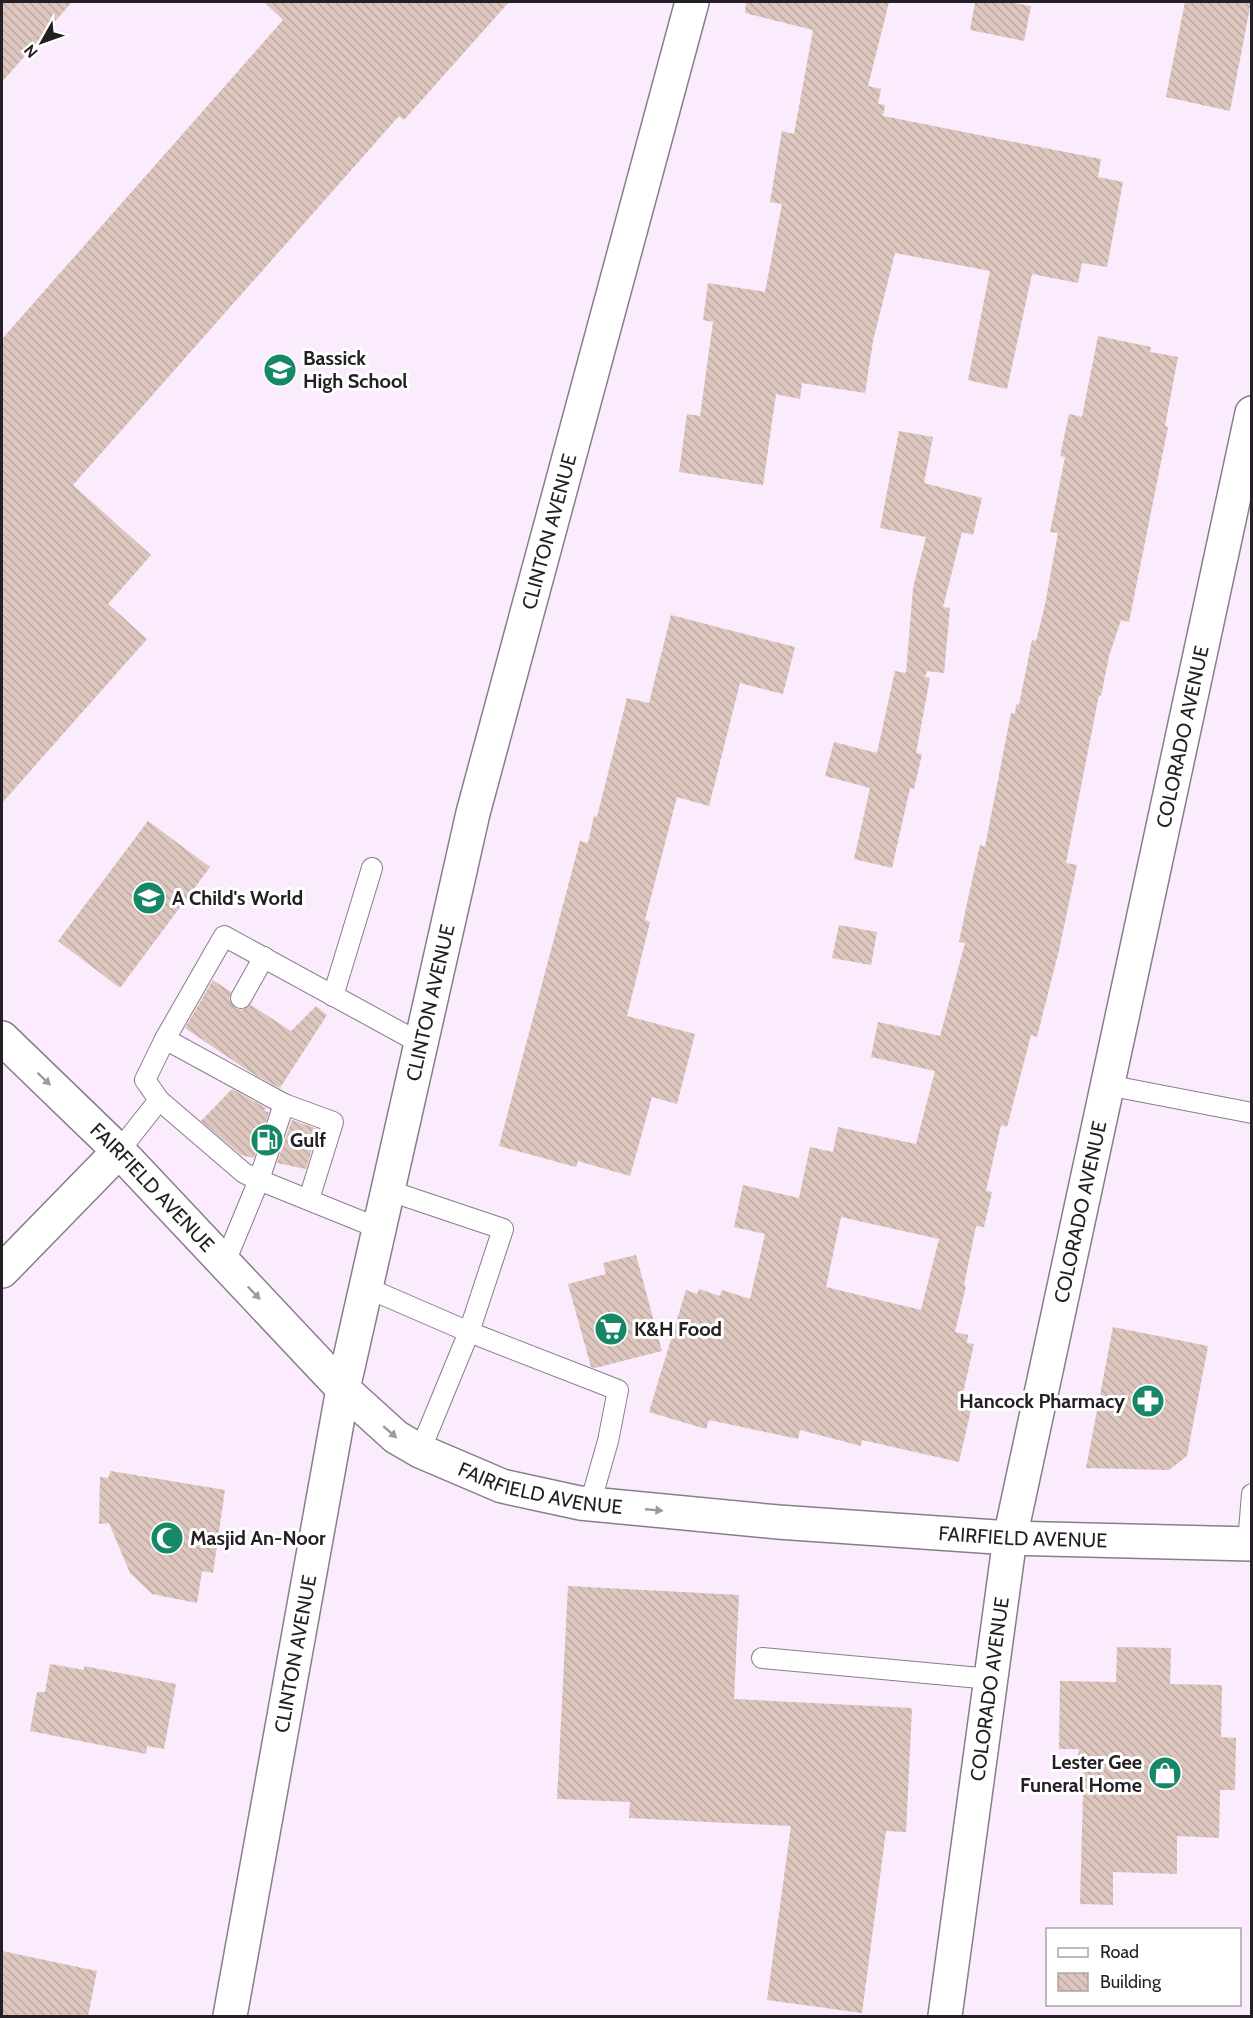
<svg xmlns="http://www.w3.org/2000/svg" width="1253" height="2018" font-family="Cabin,sans-serif">
<style>
.building{fill:url(#building-back-hatch);fill-rule:evenodd}
.lines{fill:none;stroke-linecap:round;stroke-linejoin:round}
.service-casing{stroke:#897c8c;stroke-width:22}
.minor-casing{stroke:#897c8c;stroke-width:36}
.tertiary-casing{stroke:#897c8c;stroke-width:36}
.secondary-casing{stroke:#897c8c;stroke-width:36}
.service{stroke:#fff;stroke-width:20}
.minor{stroke:#fff;stroke-width:33}
.tertiary{stroke:#fff;stroke-width:33}
.secondary{stroke:#fff;stroke-width:33}
.oneway{fill:#9c9a9d}
.labels{text-anchor:middle;dominant-baseline:central;stroke-width:6;stroke-linejoin:round;paint-order:stroke}
.poi-label{font-size:20px;font-weight:bold;fill:#241f25;stroke:#fff;text-anchor:start}
.street-label{font-size:20px;fill:#241f25;stroke:#fff}
</style>
<defs>
<pattern id="building-back-hatch" width="6" height="6" patternUnits="userSpaceOnUse" patternTransform="scale(1.5)"><rect width="6" height="6" fill="#dcc6bd"/><path d="M-1 5l2 2M0 0l6 6M5-1l2 2" fill="none" stroke="#bdaaa2"/></pattern>
</defs>
<rect width="100%" height="100%" fill="#faebfd"/>
<!-- building -->
<g class="building">
<polygon points="2,2 72,2 2,82"/>
<polygon points="264,2 509,2 404,120 399,116 73,485 151,555 108,604 147,639 2,803 2,339 283,20"/>
<polygon points="746,2 889,2 868,86 881,89 878,104 885,105 883,116 1101,159 1098,177 1123,182 1107,267 1082,263 1078,283 1032,274 1007,389 968,380 990,271 895,253 873,341 865,393 802,383 800,399 776,394 763,485 679,472 687,414 700,416 713,322 703,320 708,283 765,292 782,204 770,202 782,131 794,134 813,30 745,13"/>
<polygon points="975,2 1008,2 1031,6 1024,41 970,30"/>
<polygon points="1185,2 1251,2 1230,111 1166,97"/>
<path d="M1098,336L1151,347L1150,352L1178,357L1165,426L1168,427L1129,622L1121,620L1109,656L1101,696L1099,695L1066,863L1077,865L1059,950L1037,1037L1031,1035L1007,1127L1001,1125L986,1191L992,1192L984,1227L976,1226L964,1285L966,1286L955,1332L968,1335L967,1343L974,1344L960,1407L971,1410L959,1462L862,1440L861,1446L800,1430L798,1439L709,1420L706,1429L649,1412L686,1290L697,1294L699,1289L720,1296L722,1290L750,1299L765,1234L734,1227L743,1185L799,1198L810,1147L833,1152L838,1127L916,1144L935,1071L871,1057L878,1022L940,1036L965,943L959,942L967,903L980,845L985,847L1011,713L1015,714L1016,704L1019,705L1032,640L1036,641L1045,605L1058,533L1050,532L1065,457L1060,456L1069,414L1082,417ZM841,1217L939,1239L921,1310L826,1287Z"/>
<polygon points="899,431 933,437 924,483 982,498 973,535 962,532 943,607 950,608 944,673 927,671 925,677 930,678 916,753 922,754 914,789 910,788 892,868 854,859 870,788 825,776 834,742 877,753 895,671 906,673 913,588 926,537 880,528"/>
<polygon points="671,615 795,647 783,694 740,683 709,806 677,797 645,920 650,922 627,1016 695,1034 677,1104 652,1097 630,1176 578,1161 576,1167 499,1146 580,841 588,843 594,816 597,817 627,698 649,703"/>
<polygon points="148,821 210,867 120,988 58,941"/>
<polygon points="839,925 877,932 871,965 832,958"/>
<polygon points="213,980 231,992 229,999 235,1008 242,1010 251,1005 291,1031 316,1006 327,1015 280,1088 250,1072 185,1028"/>
<polygon points="232,1089 266,1108 264,1111 269,1112 254,1158 241,1155 201,1121"/>
<polygon points="292,1120 318,1129 306,1169 277,1163"/>
<polygon points="636,1255 662,1351 595,1368 591,1367 568,1284 606,1274 603,1263"/>
<polygon points="1113,1327 1208,1346 1187,1456 1169,1470 1086,1468"/>
<polygon points="111,1471 225,1490 213,1573 202,1571 197,1603 152,1594 130,1573 109,1523 99,1524 100,1477 108,1478"/>
<polygon points="568,1586 739,1595 734,1699 912,1708 906,1832 886,1831 862,2013 767,2000 791,1826 629,1818 630,1802 557,1799"/>
<polygon points="1117,1647 1171,1648 1170,1684 1222,1685 1221,1737 1236,1738 1235,1790 1220,1790 1219,1838 1177,1836 1177,1874 1113,1872 1113,1905 1080,1904 1084,1756 1078,1756 1079,1749 1059,1749 1060,1681 1116,1682"/>
<polygon points="50,1664 84,1670 84,1666 176,1684 164,1749 147,1746 146,1754 30,1731 37,1692 45,1692"/>
<polygon points="2,1951 97,1971 88,2016 2,2016"/>
</g>
<g class="lines">
<defs>
<g id="service">
<polyline points="333,996 372,868"/>
<polyline points="241,998 264,957"/>
<polyline points="165,1039 224,936 420,1043"/>
<polyline points="1107,1085 1252,1113"/>
<polyline points="284,1104 333,1122 309,1199"/>
<polyline points="119,1151 159,1100 145,1080 165,1039 284,1104 259,1180 244,1173 159,1100"/>
<polyline points="225,1262 259,1180 378,1228"/>
<polyline points="365,1287 469,1332 503,1229 387,1190"/>
<polyline points="420,1451 469,1332 618,1390 608,1441 590,1504"/>
<polyline points="1248,1543 1252,1494"/>
<polyline points="762,1658 991,1679"/>
</g>
<g id="minor">
<polyline points="2,1271 119,1151"/>
<path id="s1" d="M945,2016L1010,1538L1252,413"/>
</g>
<g id="tertiary">
<path id="s2" d="M343,1389L473,813L692,2"/>
</g>
<g id="secondary">
<path id="s3" d="M2,1038L119,1151L343,1389L396,1437L420,1451L502,1486L580,1503L778,1522L1010,1538L1252,1544"/>
<path id="s4" d="M230,2016L343,1389"/>
</g>
</defs>
<!-- service casing -->
<use href="#service" class="service-casing"/>
<!-- minor casing -->
<use href="#minor" class="minor-casing"/>
<!-- tertiary casing -->
<use href="#tertiary" class="tertiary-casing"/>
<!-- secondary casing -->
<use href="#secondary" class="secondary-casing"/>
<!-- service -->
<use href="#service" class="service"/>
<!-- minor -->
<use href="#minor" class="minor"/>
<!-- tertiary -->
<use href="#tertiary" class="tertiary"/>
<!-- secondary -->
<use href="#secondary" class="secondary"/>
</g>
<!-- one-way arrows -->
<defs><path id="oneway-solid" d="M-6-.8H1V-3.2L6.5 0L1 3.2V.8H-6Z" transform="scale(1.5)"/></defs>
<g class="oneway">
<use href="#oneway-solid" transform="translate(44 1079) rotate(44)"/>
<use href="#oneway-solid" transform="translate(254 1293) rotate(46)"/>
<use href="#oneway-solid" transform="translate(390 1432) rotate(41)"/>
<use href="#oneway-solid" transform="translate(654 1510) rotate(5)"/>
</g>
<!-- icons -->
<defs>
<symbol id="school-disc" viewBox="-11 -11 22 22"><circle r="9.5" fill="#168867" stroke="#fff"/><path d="M0-5L7-2L0 1L-7-2ZM-4 1L0 2.5L4 1V4Q0 6-4 4Z" fill="#fff"/></symbol>
<symbol id="fuel-disc" viewBox="-11 -11 22 22"><circle r="9.5" fill="#168867" stroke="#fff"/><path d="M-5.5-6h7V0h2V4h1.3V-2.5L3-4.5l.8-.8L6-3V5H2.5V1h-1V6h-7ZM-4.2-4.7v3.2H.2V-4.7Z" fill="#fff"/></symbol>
<symbol id="supermarket-disc" viewBox="-11 -11 22 22"><circle r="9.5" fill="#168867" stroke="#fff"/><path d="M-6-5.5h2.5l.6 2H6L4.5 2H-2.5L-4.4-4H-6ZM-1.5 3.2a1.3 1.3 0 1 0 .1 0ZM3 3.2a1.3 1.3 0 1 0 .1 0Z" fill="#fff"/></symbol>
<symbol id="pharmacy-disc" viewBox="-11 -11 22 22"><circle r="9.5" fill="#168867" stroke="#fff"/><path d="M-2-6h4v4h4v4h-4v4h-4v-4h-4v-4h4Z" fill="#fff"/></symbol>
<symbol id="mosque-disc" viewBox="-11 -11 22 22"><circle r="9.5" fill="#168867" stroke="#fff"/><path d="M3.5-4.9A6 6 0 1 0 3.5 4.9A5 5 0 1 1 3.5-4.9Z" fill="#fff"/></symbol>
<symbol id="shop-disc" viewBox="-11 -11 22 22"><circle r="9.5" fill="#168867" stroke="#fff"/><path d="M-5-2.5h2.3a2.7 3.5 0 0 1 5.4 0H5L5.5 6h-11ZM-1.5-2.5h3a1.5 2.3 0 0 0-3 0Z" fill="#fff"/></symbol>
</defs>
<g fill-rule="evenodd">
<use href="#school-disc" x="261" y="351" width="38" height="38"/>
<use href="#school-disc" x="130" y="879" width="38" height="38"/>
<use href="#fuel-disc" x="248" y="1121" width="38" height="38"/>
<use href="#supermarket-disc" x="592" y="1310" width="38" height="38"/>
<use href="#pharmacy-disc" x="1129" y="1382" width="38" height="38"/>
<use href="#mosque-disc" x="148" y="1519" width="38" height="38"/>
<use href="#shop-disc" x="1146" y="1754" width="38" height="38"/>
</g>
<g class="labels">
<!-- poi labels -->
<g class="poi-label">
<text x="303" y="358">Bassick<tspan x="303" dy="23">High School</tspan></text>
<text x="172" y="898">A Child's World</text>
<text x="290" y="1140">Gulf</text>
<text x="634" y="1329">K&amp;H Food</text>
<text x="1125" y="1401" text-anchor="end">Hancock Pharmacy</text>
<text x="190" y="1538">Masjid An-Noor</text>
<text x="1142" y="1762" text-anchor="end">Lester Gee<tspan x="1142" dy="23">Funeral Home</tspan></text>
</g>
<!-- street labels -->
<g class="street-label">
<text stroke="none"><textPath href="#s2" startOffset="882">CLINTON AVENUE</textPath></text>
<text stroke="none"><textPath href="#s1" startOffset="1302">COLORADO AVENUE</textPath></text>
<text stroke="none"><textPath href="#s2" startOffset="396">CLINTON AVENUE</textPath></text>
<text stroke="none"><textPath href="#s3" startOffset="212">FAIRFIELD AVENUE</textPath></text>
<text stroke="none"><textPath href="#s1" startOffset="816">COLORADO AVENUE</textPath></text>
<text stroke="none"><textPath href="#s3" startOffset="716">FAIRFIELD AVENUE</textPath></text>
<text stroke="none"><textPath href="#s3" startOffset="1202">FAIRFIELD AVENUE</textPath></text>
<text stroke="none"><textPath href="#s4" startOffset="368">CLINTON AVENUE</textPath></text>
<text stroke="none"><textPath href="#s1" startOffset="330">COLORADO AVENUE</textPath></text>
</g>
</g>
<!-- border -->
<rect width="1253" height="2018" fill="none" stroke="#241f25" stroke-width="6"/>
<!-- legend -->
<rect x="1046" y="1928" width="195" height="78" fill="#ffffff" stroke="#a7a5a8" stroke-width="1.5"/>
<rect x="1058" y="1948" width="30" height="9" fill="#ffffff" stroke="#a7a5a8" stroke-width="1.5"/>
<text x="1100" y="1958" font-size="18" fill="#241f25">Road</text>
<rect x="1058" y="1973" width="30" height="18" fill="url(#building-back-hatch)" stroke="#a7a5a8" stroke-width="1.5"/>
<text x="1100" y="1988" font-size="18" fill="#241f25">Building</text>
<!-- north arrow -->
<g transform="translate(42 42) rotate(230)" stroke="#ffffff" stroke-width="4.5" paint-order="stroke">
<path d="M0-4.5L10 22L0 15L-10 22Z" fill="#241f25"/>
<text y="-9" font-size="16" font-weight="bold" text-anchor="middle" fill="#241f25">N</text>
</g>
</svg>
